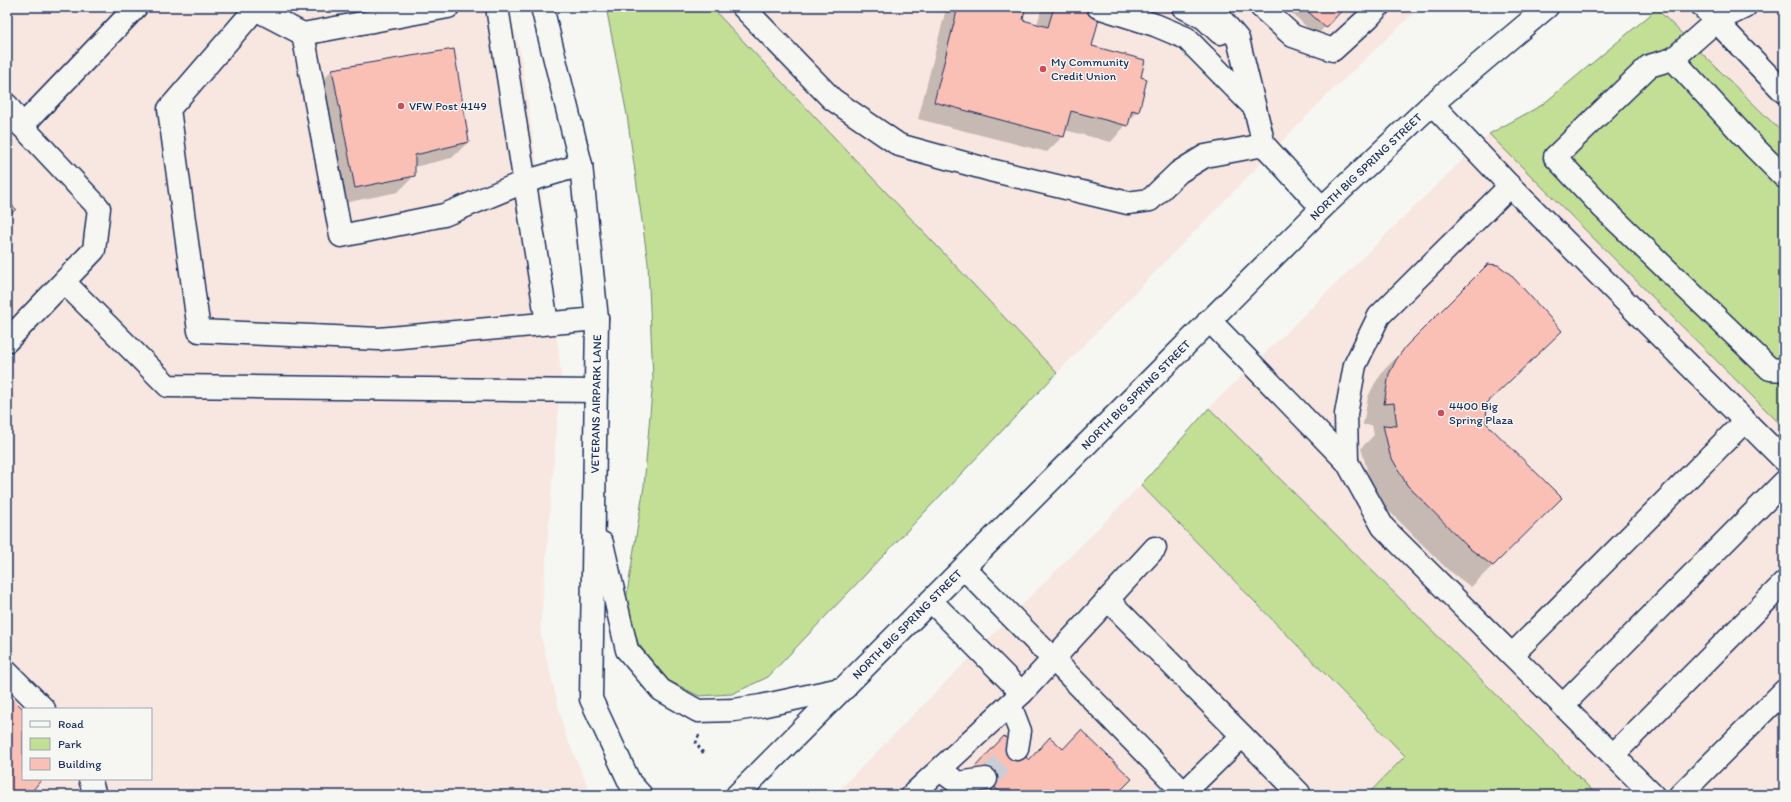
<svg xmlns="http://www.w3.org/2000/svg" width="1791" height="802" font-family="Itim,sans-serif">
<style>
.built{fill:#f8e6e0;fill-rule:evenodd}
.green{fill:#c3de95;stroke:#6f867a}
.shadow{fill:#0003}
.building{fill:#fbc0b5;stroke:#1b2f5e}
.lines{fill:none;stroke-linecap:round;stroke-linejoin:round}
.minor-tunnel{stroke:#caced4;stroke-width:22;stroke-dasharray:22 11;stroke-linecap:butt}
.minor-casing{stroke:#1b2f5e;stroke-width:25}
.highway-casing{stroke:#1b2f5e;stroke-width:25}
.path{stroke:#1b2f5e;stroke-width:2.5;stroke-dasharray:3 3;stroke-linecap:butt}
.minor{stroke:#f6f6f2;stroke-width:22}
.highway{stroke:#f6f6f2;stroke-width:22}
.poi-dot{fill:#d1495b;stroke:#f6f6f2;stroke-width:1.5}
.labels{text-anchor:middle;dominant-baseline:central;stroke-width:3;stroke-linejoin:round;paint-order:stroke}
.poi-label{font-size:12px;fill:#1b2f5e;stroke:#f6f6f2;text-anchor:start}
.street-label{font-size:12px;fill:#1b2f5e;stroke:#f6f6f2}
</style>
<rect width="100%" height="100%" fill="#f6f6f2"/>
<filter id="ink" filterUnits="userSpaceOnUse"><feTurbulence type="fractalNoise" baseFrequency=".025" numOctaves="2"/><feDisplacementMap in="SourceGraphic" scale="8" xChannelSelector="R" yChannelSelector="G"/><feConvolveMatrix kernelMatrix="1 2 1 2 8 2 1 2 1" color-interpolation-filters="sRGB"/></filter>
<g filter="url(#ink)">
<!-- built -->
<g class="built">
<path d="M7,7H508L521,55L543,208L561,374L540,632L565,734L588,787V795H7ZM23,709H151V779H23Z"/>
<polygon points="711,7 1420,7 1324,98 1057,373"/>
<polygon points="1660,7 1784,7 1784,134 1657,9"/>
<polygon points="1489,134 1784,428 1784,795 1597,795 1209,408"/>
<polygon points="1141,485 1405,757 1367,795 834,795"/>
</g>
<!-- green -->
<g class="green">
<polygon points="606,7 711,7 1057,373 768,677 732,694 699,696 666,679 638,643 626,600 644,486 653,379 648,263 627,115"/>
<polygon points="1657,9 1784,134 1784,428 1489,134 1542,105"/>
<polygon points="1209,408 1597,795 1367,795 1405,756 1141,485"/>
</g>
<!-- shadow -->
<g class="shadow">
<polygon points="949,7 1014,7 1022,20 1037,25 1042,7 1101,7 1091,47 1140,78 1138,111 1111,142 1065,130 1063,136 1047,152 918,119 946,9"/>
<polygon points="1286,7 1344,7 1316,36"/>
<polygon points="453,50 468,142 452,158 414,167 414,176 398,192 339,204 316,87 332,70"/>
<polygon points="1488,265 1485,423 1561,498 1471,587 1447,569 1385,507 1369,477 1361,448 1374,435 1372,425 1363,425 1368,397 1375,383 1385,369"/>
<polygon points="988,754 1028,761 1115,795 970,795 959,784"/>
</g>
<!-- building -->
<g class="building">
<polygon points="958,7 1018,7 1025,9 1023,20 1048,27 1054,7 1102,7 1092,46 1145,60 1141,77 1147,79 1139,112 1132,110 1128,126 1071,111 1064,137 934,102"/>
<polygon points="1303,7 1345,7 1326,28"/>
<polygon points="454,49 469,142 415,155 415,176 355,188 332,69"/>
<polygon points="7,201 16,209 7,218"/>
<polygon points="1488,264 1498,265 1510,274 1562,331 1487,403 1486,423 1562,498 1493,566 1469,548 1407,485 1390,455 1383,425 1397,426 1394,403 1384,404 1389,374 1396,360 1406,346"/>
<polygon points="7,693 23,709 23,779 42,779 29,795 7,795"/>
<polygon points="1081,730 1132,779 1116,795 997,795 1000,792 974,768 1004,736 1029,760 1050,737 1063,749"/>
</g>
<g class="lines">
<!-- minor-tunnel -->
<polyline class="minor-tunnel" points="986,779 1017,749"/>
<defs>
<g id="minor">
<polyline points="257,7 169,109 199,331 379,339 597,319"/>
<polyline points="448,7 303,34 341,236 444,215 524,182 581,165"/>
<polyline points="497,7 547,323"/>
<polyline points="542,7 581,165 597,319 591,699 630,783 641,795"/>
<polyline points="743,7 832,99 899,145 990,170 1128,203 1150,200 1179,172 1205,156 1264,145"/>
<polyline points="1098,7 1155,25 1186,38 1255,108"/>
<polyline points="1183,7 1204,18 1220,33"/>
<polyline points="1211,7 1238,39 1264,145 1322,208"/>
<polyline points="1261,7 1293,36 1333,50 1369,17 1378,7"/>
<polyline points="1703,7 1716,21 1745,7"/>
<polyline points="255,9 303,34"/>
<polyline points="1673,59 1649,66 1555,157 1602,207 1770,369 1784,370"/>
<polyline points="1784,92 1716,21 1673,59 1755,148 1784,177"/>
<polyline points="7,105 22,126"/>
<polyline points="1510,186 1784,460"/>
<polyline points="64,282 168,386 596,391"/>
<polyline points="1209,320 1347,462 1346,414 1355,365 1379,316 1510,186 1432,104"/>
<polyline points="7,341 94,250 99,208 22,126 136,7"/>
<polyline points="1347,462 1383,527 1653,795"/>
<polyline points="602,543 627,650 661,690 698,711 734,710 761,706 845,688"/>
<polyline points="964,568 1186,795"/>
<polyline points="1108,600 1299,793 1297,795"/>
<polyline points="931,601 1022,693"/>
<polyline points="1512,655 1745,421"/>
<polyline points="7,672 44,709"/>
<polyline points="1010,705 1020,731 1017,749"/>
<polyline points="1563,705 1784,482"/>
<polyline points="1613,755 1784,583"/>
<polyline points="940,770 958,783 986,779"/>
<polyline points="90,779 95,795"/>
<polyline points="912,795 1022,693 1155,548"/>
<polyline points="1182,795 1242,736"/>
<polyline points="1680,795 1784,691"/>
</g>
<g id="highway">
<path id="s1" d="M737,795L1322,208L1432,104L1547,7"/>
</g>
</defs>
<!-- minor casing -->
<use href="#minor" class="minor-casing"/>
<!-- highway casing -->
<use href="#highway" class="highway-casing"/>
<!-- path -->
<polyline class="path" points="699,735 696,743 704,754"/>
<!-- minor -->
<use href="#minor" class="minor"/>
<!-- highway -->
<use href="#highway" class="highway"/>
</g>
</g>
<!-- markers -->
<g class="poi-dot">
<circle cx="1043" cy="69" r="4"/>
<circle cx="401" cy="106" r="4"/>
<circle cx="1441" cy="413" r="4"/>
</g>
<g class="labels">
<!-- poi labels -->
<g class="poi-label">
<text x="1051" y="62">My Community<tspan x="1051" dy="14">Credit Union</tspan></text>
<text x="409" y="106">VFW Post 4149</text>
<text x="1449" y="406">4400 Big<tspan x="1449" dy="14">Spring Plaza</tspan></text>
</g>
<!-- street labels -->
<g class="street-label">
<text stroke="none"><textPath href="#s1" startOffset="889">NORTH BIG SPRING STREET</textPath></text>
<text stroke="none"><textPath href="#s1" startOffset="565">NORTH BIG SPRING STREET</textPath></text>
<text transform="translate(596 404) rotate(-89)">VETERANS AIRPARK LANE</text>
<text stroke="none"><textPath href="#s1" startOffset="241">NORTH BIG SPRING STREET</textPath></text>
</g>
</g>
<!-- margin -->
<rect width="1791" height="802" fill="none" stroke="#f6f6f2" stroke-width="24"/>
<rect x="12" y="12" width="1767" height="778" fill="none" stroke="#1b2f5e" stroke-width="1.5" filter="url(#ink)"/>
<!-- legend -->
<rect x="22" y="708" width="130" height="72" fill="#f6f6f2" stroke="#9ea6b7"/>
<rect x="30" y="721" width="20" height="6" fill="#f6f6f2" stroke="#9ea6b7"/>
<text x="58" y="728" font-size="12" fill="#1b2f5e">Road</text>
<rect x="30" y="738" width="20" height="12" fill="#c3de95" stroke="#9ea6b7"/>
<text x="58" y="748" font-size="12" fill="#1b2f5e">Park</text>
<rect x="30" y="758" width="20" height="12" fill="#fbc0b5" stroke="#9ea6b7"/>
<text x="58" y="768" font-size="12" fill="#1b2f5e">Building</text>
</svg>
